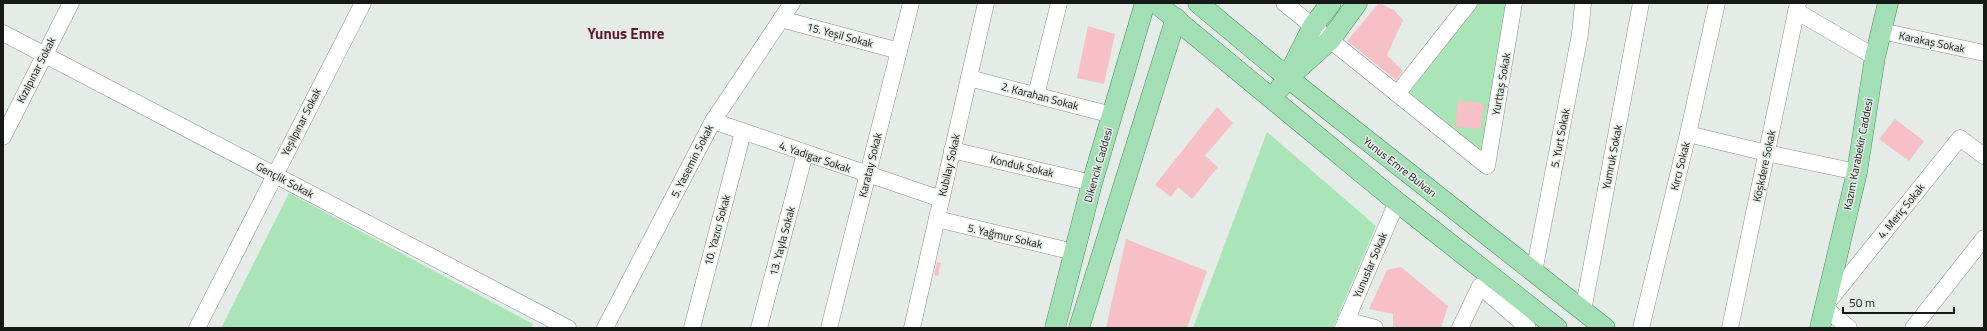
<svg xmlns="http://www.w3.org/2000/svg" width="1987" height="331" font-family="'Titillium Web',sans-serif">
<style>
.green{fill:#a9e5b7}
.building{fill:#f6c0c6}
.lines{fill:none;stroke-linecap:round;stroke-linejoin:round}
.minor-casing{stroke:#888f8a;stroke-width:17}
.major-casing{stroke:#4a8c5e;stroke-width:21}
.minor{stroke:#fff;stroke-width:16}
.major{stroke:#a3dfb5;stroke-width:20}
.labels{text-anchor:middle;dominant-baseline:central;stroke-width:3;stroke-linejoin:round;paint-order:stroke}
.street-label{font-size:11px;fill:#171917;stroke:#e5ece7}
.district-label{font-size:15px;font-weight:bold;fill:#5e1929;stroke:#e5ece7}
</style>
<rect width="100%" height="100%" fill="#e5ece7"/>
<!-- green -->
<g class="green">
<polygon points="1476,3 1507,3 1482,154 1405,93"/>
<polygon points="1267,132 1376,226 1333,328 1193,328"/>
<polygon points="289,193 533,324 531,328 221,328"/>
</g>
<!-- building -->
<g class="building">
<polygon points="1379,3 1394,10 1403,20 1387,55 1403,71 1396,80 1347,41"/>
<polygon points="1088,26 1115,34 1104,84 1077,78"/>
<polygon points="1457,100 1484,103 1481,129 1456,127"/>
<polygon points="1217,107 1233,123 1205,156 1218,167 1192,199 1178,187 1171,197 1155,185"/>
<polygon points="1895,119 1924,141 1909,161 1879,139"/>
<polygon points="1126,239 1207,271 1187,328 1106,328"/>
<polygon points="937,262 941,263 938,276 934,275"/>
<polygon points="1401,267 1448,306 1441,328 1393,328 1393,314 1369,309 1387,270"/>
</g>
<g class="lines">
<defs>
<g id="minor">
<polyline points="1284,3 1487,166 1514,3"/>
<polyline points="1796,11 1875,57"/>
<polyline points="781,19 899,51"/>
<polyline points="1881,31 1984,53"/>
<polyline points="3,33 568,328"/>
<polyline points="969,78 1112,115"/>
<polyline points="1397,94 1469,3"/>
<polyline points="1036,95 1059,3"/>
<polyline points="713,121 941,199"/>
<polyline points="1688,134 1767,153 1857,172"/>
<polyline points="3,137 71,3"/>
<polyline points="952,150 1092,183"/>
<polyline points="937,219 1074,252"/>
<polyline points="1534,272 1580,34 1583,3"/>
<polyline points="1583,311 1641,3"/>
<polyline points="1346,320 1375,328"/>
<polyline points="197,328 363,3"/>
<polyline points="605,328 713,121 792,3"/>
<polyline points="692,328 743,132"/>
<polyline points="759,328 805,153"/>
<polyline points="829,328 911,3"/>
<polyline points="912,328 986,3"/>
<polyline points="1343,328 1397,202"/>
<polyline points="1460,328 1480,286 1528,328"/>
<polyline points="1641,328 1688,134 1717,3"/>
<polyline points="1730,328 1798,3"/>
<polyline points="1849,328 1824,307 1960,138 1984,156"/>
<polyline points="1913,328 1984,238"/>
</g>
<g id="major">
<polyline points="1156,3 1397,202 1557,328"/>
<polyline points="1198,3 1288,78 1605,328"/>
<polyline points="1292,68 1313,26 1331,3"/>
<polyline points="1280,88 1288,78 1330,40 1357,3"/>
<polyline points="1055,328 1092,183 1145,3"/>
<polyline points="1079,328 1176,18"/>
<polyline points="1820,328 1857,172 1875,57 1888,3"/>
</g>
</defs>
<!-- minor casing -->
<use href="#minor" class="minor-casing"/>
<!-- major casing -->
<use href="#major" class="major-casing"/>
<!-- minor -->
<use href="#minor" class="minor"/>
<!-- major -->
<use href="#major" class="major"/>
</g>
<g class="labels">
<!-- street labels -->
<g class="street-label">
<text transform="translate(840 35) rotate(15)">15. Yeşil Sokak</text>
<text transform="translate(1932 42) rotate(12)">Karakaş Sokak</text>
<text transform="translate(36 70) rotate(-63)">Kızılpınar Sokak</text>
<text transform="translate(1501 84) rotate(-80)">Yurttaş Sokak</text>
<text transform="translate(1040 96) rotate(15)">2. Karahan Sokak</text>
<text transform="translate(301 122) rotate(-63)">Yeşilpınar Sokak</text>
<text transform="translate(1560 138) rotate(-79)">5. Yurt Sokak</text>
<text transform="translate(1858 154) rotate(-79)">Kazım Karabekir Caddesi</text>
<text transform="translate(815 157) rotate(19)">4. Yadigar Sokak</text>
<text transform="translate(1612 157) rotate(-79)">Yumruk Sokak</text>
<text transform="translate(692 161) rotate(-63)">5. Yasemin Sokak</text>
<text transform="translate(870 165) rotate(-76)">Karatay Sokak</text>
<text transform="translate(949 165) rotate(-77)">Kubilay Sokak</text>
<text transform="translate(1098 165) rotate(-74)">Dikencik Caddesi</text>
<text transform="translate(1022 166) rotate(13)">Konduk Sokak</text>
<text transform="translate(1680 166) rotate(-76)">Kırcı Sokak</text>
<text transform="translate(1764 166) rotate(-78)">Köşkdere Sokak</text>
<text transform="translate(1400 167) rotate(38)">Yunus Emre Bulvarı</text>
<text transform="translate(285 180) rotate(28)">Gençlik Sokak</text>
<text transform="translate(1901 211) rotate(-51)">4. Meriç Sokak</text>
<text transform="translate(717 230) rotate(-75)">10. Yazıcı Sokak</text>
<text transform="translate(1005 236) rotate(13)">5. Yağmur Sokak</text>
<text transform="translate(782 241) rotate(-75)">13. Yayla Sokak</text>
<text transform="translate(1370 265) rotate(-67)">Yunuslar Sokak</text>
</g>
<!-- district labels -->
<g class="district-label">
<text x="626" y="33">Yunus Emre</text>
</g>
</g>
<!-- border -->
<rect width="1987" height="331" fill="none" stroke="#171917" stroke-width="8"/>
<!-- scale -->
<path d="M1843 307v6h111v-6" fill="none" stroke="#171917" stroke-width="2"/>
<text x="1849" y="307" font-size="12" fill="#171917" stroke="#e5ece7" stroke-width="3" paint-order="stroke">50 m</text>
</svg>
